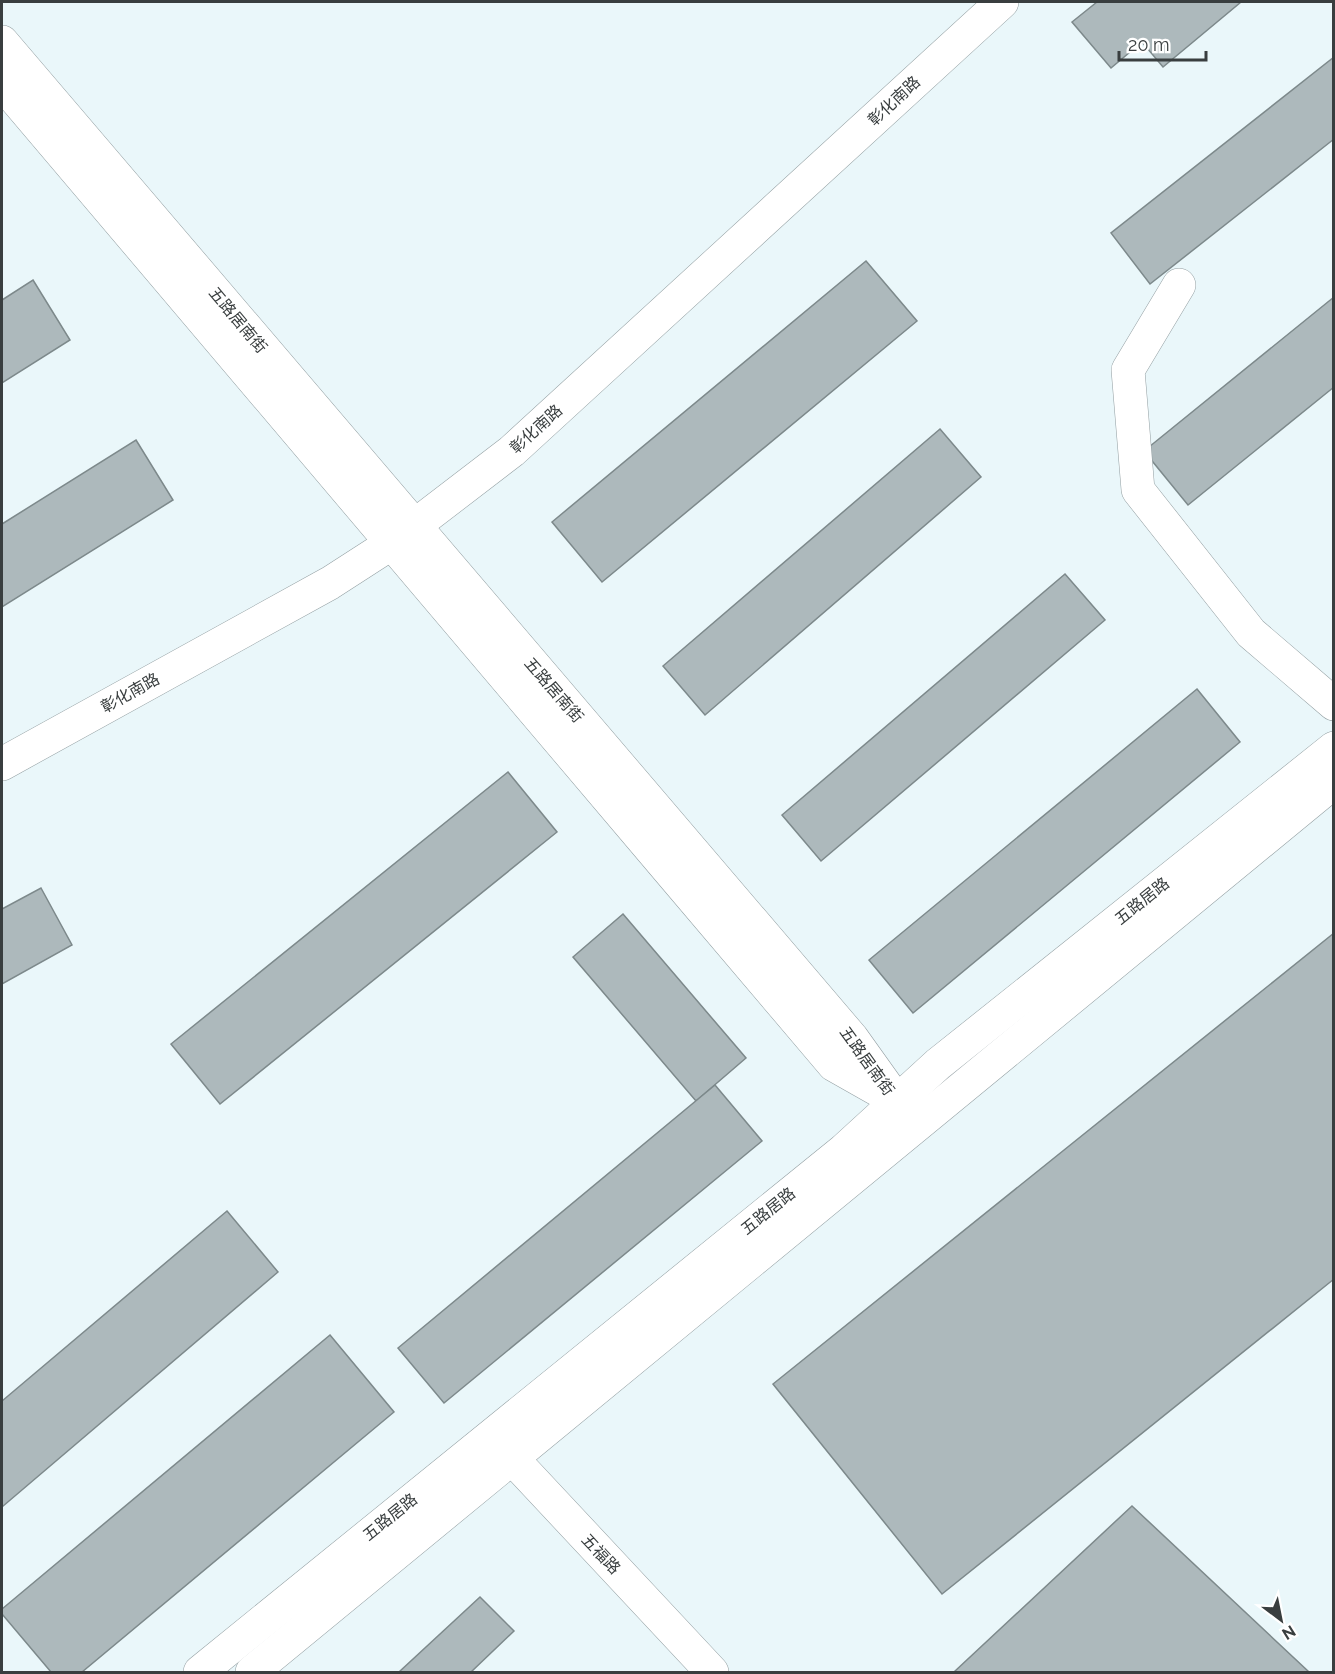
<svg xmlns="http://www.w3.org/2000/svg" width="1335" height="1674" font-family="Raleway,'Noto Sans SC',sans-serif">
<style>
.building{fill:#adb9bc;stroke:#7d898b;stroke-width:1.5}
.lines{fill:none;stroke-linecap:round;stroke-linejoin:round}
.minor-casing{stroke:#939fa2;stroke-width:34}
.minor{stroke:#fff;stroke-width:33}
.labels{text-anchor:middle;dominant-baseline:central;stroke-width:5;stroke-linejoin:round;paint-order:stroke}
.street-label{font-size:16px;fill:#393e3f;stroke:#fff}
</style>
<rect width="100%" height="100%" fill="#eaf7fa"/>
<!-- building -->
<g class="building">
<polygon points="1097,2 1241,2 1163,67 1142,42 1111,68 1072,22"/>
<polygon points="1334,57 1334,139 1150,284 1111,233"/>
<polygon points="866,261 917,321 602,582 552,522"/>
<polygon points="33,280 70,340 2,383 2,300"/>
<polygon points="1334,297 1334,387 1188,505 1144,451"/>
<polygon points="940,429 981,477 705,715 663,666"/>
<polygon points="136,440 173,500 2,607 2,524"/>
<polygon points="1065,574 1105,620 821,861 782,815"/>
<polygon points="1197,689 1240,742 913,1013 869,960"/>
<polygon points="508,772 557,832 220,1104 171,1044"/>
<polygon points="41,888 72,945 2,984 2,909"/>
<polygon points="623,914 746,1058 696,1101 573,957"/>
<polygon points="1334,933 1334,1279 942,1594 773,1384"/>
<polygon points="715,1085 762,1141 444,1403 398,1348"/>
<polygon points="227,1211 278,1272 2,1507 2,1401"/>
<polygon points="330,1335 394,1412 82,1672 51,1672 2,1614 2,1609"/>
<polygon points="1132,1506 1309,1672 954,1672"/>
<polygon points="480,1597 514,1631 471,1672 399,1672"/>
</g>
<g class="lines">
<defs>
<g id="minor">
<polyline points="2,42 852,1038 897,1101 917,1123"/>
<path d="M2,83C280,409 556,738 834,1065L887,1095"/>
<polyline points="1179,285 1128,370 1138,490 1251,633 1334,704"/>
<polyline points="2,764 330,583 392,543 512,451 1002,2"/>
<polyline points="496,1441 712,1672"/>
<polyline points="200,1672 844,1150 938,1064 1334,748"/>
<polyline points="252,1672 1334,782"/>
</g>
</defs>
<!-- minor casing -->
<use href="#minor" class="minor-casing"/>
<!-- minor -->
<use href="#minor" class="minor"/>
</g>
<g class="labels">
<!-- street labels -->
<g class="street-label">
<text transform="translate(894 101) rotate(-43)">彰化南路</text>
<text transform="translate(238 320) rotate(50)">五路居南街</text>
<text transform="translate(536 429) rotate(-42)">彰化南路</text>
<text transform="translate(554 690) rotate(49)">五路居南街</text>
<text transform="translate(130 693) rotate(-29)">彰化南路</text>
<text transform="translate(1142 901) rotate(-39)">五路居路</text>
<text transform="translate(867 1061) rotate(54)">五路居南街</text>
<text transform="translate(768 1211) rotate(-39)">五路居路</text>
<text transform="translate(390 1517) rotate(-39)">五路居路</text>
<text transform="translate(601 1554) rotate(47)">五福路</text>
</g>
</g>
<!-- border -->
<rect width="1335" height="1674" fill="none" stroke="#393e3f" stroke-width="6"/>
<!-- north arrow -->
<g transform="translate(1281 1620) rotate(148)" stroke="#ffffff" stroke-width="4.5" paint-order="stroke">
<path d="M0-4.5L10 22L0 15L-10 22Z" fill="#393e3f"/>
<text y="-9" font-size="16" font-weight="bold" text-anchor="middle" fill="#393e3f">N</text>
</g>
<!-- scale -->
<path d="M1119 51v9h87v-9" fill="none" stroke="#393e3f" stroke-width="3"/>
<text x="1128" y="51" font-size="18" fill="#393e3f" stroke="#ffffff" stroke-width="4.5" paint-order="stroke">20 m</text>
</svg>
